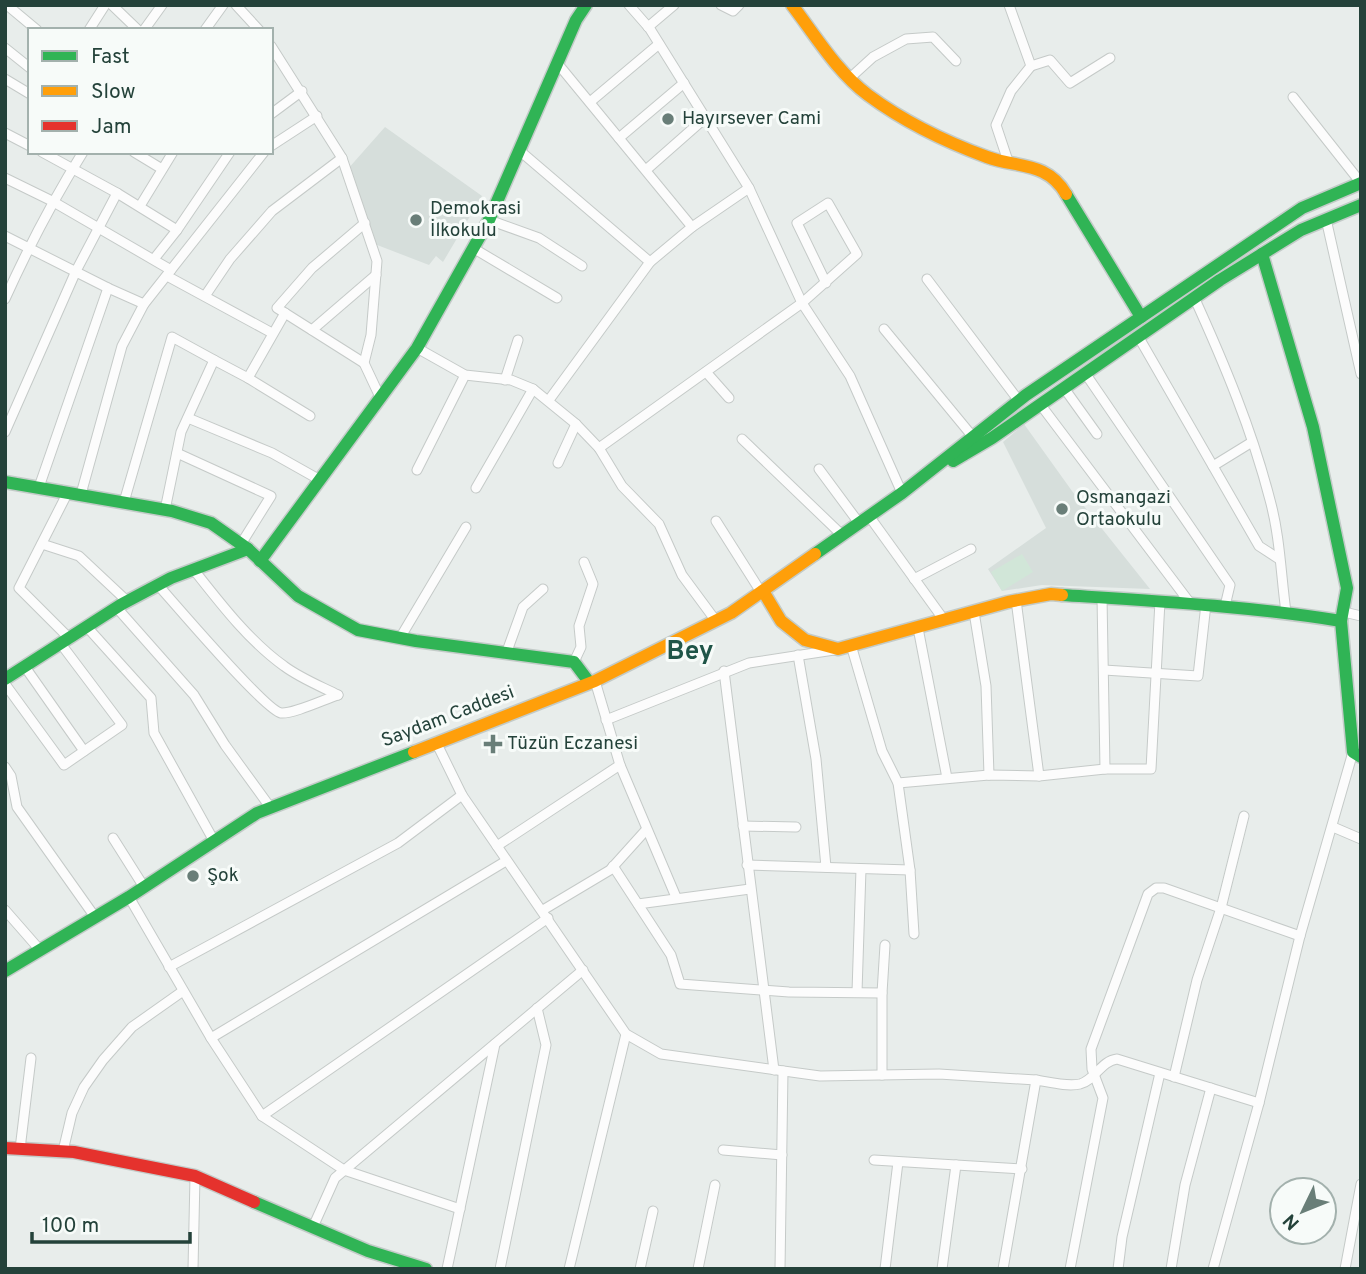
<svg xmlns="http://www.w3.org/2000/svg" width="1366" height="1274" font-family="Overpass,sans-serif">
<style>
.built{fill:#d6dedb}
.garden{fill:#d1e6d8}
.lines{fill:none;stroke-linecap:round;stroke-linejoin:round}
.street-casing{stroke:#c5cac8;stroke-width:11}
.fast-casing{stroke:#c3cbc8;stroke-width:15}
.slow-casing{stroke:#c3cbc8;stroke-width:15}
.jam-casing{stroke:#c3cbc8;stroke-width:15}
.street{stroke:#fcfcfc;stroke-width:9}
.fast{stroke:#30b455;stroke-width:12}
.slow{stroke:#ff9f0a;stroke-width:12}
.jam{stroke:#e5322d;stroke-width:12}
.poi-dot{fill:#697e78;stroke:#f7fbf9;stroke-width:2.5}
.labels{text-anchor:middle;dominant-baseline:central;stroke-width:6;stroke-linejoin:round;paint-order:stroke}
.poi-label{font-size:19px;fill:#24423a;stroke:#f7fbf9;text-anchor:start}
.street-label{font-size:19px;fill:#24423a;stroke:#f7fbf9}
.district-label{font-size:26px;font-weight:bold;fill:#1f5548;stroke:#f7fbf9}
</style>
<rect width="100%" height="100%" fill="#e8edeb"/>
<!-- built -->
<g class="built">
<polygon points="385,127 482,196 443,262 436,256 429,265 372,243 347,170"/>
<polygon points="1024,424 1072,491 1150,589 1042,585 1002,591 988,569 1046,528 1003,442"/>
</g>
<!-- garden -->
<polygon class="garden" points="1022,554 1033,572 1002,591 991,572"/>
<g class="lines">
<defs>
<g id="street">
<polyline points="7,5 37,30"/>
<polyline points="112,5 138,30"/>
<polyline points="236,5 259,30"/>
<polyline points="629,5 650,29 749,188 802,303 850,376 902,493"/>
<polyline points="721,5 733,11 739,5"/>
<polyline points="648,27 674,5"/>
<polyline points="89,30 105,5"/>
<polyline points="144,30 162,5"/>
<polyline points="205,30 223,5"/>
<polyline points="271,46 342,158 377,261 371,335 364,363 380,397"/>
<polyline points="5,48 30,68"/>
<polyline points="558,64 692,227"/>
<polyline points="1031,66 1050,60 1070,83 1110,58"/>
<polyline points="850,78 873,57 906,39 933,37 956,61"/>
<polyline points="5,79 30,94"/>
<polyline points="1293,97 1361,183"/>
<polyline points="590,102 659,44"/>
<polyline points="271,114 302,91"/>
<polyline points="5,133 30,146"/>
<polyline points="619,138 684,83"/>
<polyline points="271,146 317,116"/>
<polyline points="520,151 650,262"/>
<polyline points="42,152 117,193 177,230"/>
<polyline points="134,152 162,169"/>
<polyline points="1008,161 996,125 1011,91 1031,66 1009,5"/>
<polyline points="646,170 705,118"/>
<polyline points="5,178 52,201 171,270"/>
<polyline points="140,206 173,152"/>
<polyline points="1326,219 1361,374"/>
<polyline points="489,220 539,238 582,266"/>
<polyline points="5,236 108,288 144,304"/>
<polyline points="473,248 557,298"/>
<polyline points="154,259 177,230 230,152"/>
<polyline points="167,276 272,333"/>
<polyline points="927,279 1019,401"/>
<polyline points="205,296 230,259 272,211 342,158"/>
<path d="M1194,297C1224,363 1252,430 1270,500C1280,536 1281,576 1286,612"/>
<path d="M5,299C28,248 53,200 83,152"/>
<polyline points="884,329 973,437"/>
<polyline points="312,330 376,275"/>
<polyline points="1138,336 1259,546 1279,559"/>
<polyline points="417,348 465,375 511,380 533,389 576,424 599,448 622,486 659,524 682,575 716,621"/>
<polyline points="364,363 277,308 312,268 365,223"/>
<polyline points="706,372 729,398"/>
<polyline points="1085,373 1230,585 1225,606"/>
<polyline points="248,378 310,416"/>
<polyline points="505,380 518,340"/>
<polyline points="1064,388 1097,434"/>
<polyline points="549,400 650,262 692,227 749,188"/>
<polyline points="1040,404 1190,603"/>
<polyline points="188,418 272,453 320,480"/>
<polyline points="5,432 76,271 117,193"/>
<polyline points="742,439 842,535"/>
<polyline points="599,448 802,303 857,254 828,203 797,223 826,283"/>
<polyline points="177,453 271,496 241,544"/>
<polyline points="558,463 576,424"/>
<polyline points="1213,466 1252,442"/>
<polyline points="819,469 859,523"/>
<polyline points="417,470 465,375"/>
<polyline points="39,487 108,288"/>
<polyline points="476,488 533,389"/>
<polyline points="68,492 19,588 70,639"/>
<polyline points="81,494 122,346 144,304 264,152"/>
<polyline points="124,502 172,337 214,360"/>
<polyline points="165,510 181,432 214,360 248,378 285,313"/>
<polyline points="869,516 944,620"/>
<polyline points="716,521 761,592"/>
<polyline points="42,544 79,556 127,601"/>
<path d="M194,570C220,603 249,641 284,666C300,678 320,686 338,695"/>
<polyline points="914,579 971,549"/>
<path d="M158,585C175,604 265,710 281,713C294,714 325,699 338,695"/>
<polyline points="1102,597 1105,769"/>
<polyline points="1016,600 1039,776"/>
<polyline points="117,608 194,695 225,745 270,807"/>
<polyline points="974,612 986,686 989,775"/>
<polyline points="1344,612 1361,616"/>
<polyline points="87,627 151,698 154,733 214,841"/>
<polyline points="918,628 947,778"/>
<polyline points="400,638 466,527"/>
<polyline points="851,645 882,751 898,783 910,870 914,934"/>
<polyline points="506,654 523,607 543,589"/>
<polyline points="798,655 816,759 826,867"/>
<polyline points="574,662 581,647 579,626 593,584 584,562"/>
<polyline points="25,667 84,751"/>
<polyline points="1104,670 1198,676 1206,604"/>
<polyline points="724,671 774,1070"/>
<polyline points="595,681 620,765 676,897"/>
<polyline points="5,684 64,765 122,725 61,644"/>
<polyline points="606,720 749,663 834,650"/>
<polyline points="436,742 462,795 626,1034 661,1054 820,1076 939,1074 1036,1080 1003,1269"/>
<polyline points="5,767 11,776 17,807 95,917"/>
<polyline points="898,783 989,775 1039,776 1105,769 1151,769 1160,601"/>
<polyline points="743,826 796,827"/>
<polyline points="1333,827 1361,839"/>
<polyline points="113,838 144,887"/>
<polyline points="497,846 620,765"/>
<polyline points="747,865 910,870"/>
<polyline points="613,866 671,955 680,984 789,992 882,993"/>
<polyline points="129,897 211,1038 262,1116 344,1170 460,1209"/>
<polyline points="638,904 750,889"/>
<polyline points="5,910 40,950"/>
<polyline points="543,910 610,870 646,830"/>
<polyline points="169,967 398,843 462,795"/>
<polyline points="857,992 861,869"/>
<polyline points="211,1038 506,861"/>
<polyline points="882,1075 882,993 885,945"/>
<polyline points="1174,1077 1197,980 1221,908 1244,816"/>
<path d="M1036,1080C1049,1082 1067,1087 1080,1084C1095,1080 1101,1061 1117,1059L1259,1103"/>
<polyline points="262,1116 548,918"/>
<polyline points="20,1149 31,1058"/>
<polyline points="723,1150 782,1155"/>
<polyline points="63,1151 72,1113 84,1087 103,1060 132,1027 183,991"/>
<polyline points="874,1160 1022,1169"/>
<polyline points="313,1227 335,1178 583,970"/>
<polyline points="193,1269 195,1176"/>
<polyline points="447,1269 495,1044"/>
<polyline points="500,1269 546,1045 537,1008"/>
<polyline points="569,1269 626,1034"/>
<polyline points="640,1269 653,1211"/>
<polyline points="698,1269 715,1185"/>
<polyline points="780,1269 783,1071"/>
<polyline points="885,1269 898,1162"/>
<polyline points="942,1269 956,1165"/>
<polyline points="1070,1269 1103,1098 1092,1069 1091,1049 1148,894 1156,888 1164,888 1300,936"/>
<polyline points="1118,1269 1122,1237 1160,1073"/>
<polyline points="1171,1269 1185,1185 1211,1088"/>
<polyline points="1213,1269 1259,1103 1300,936 1353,752"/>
<polyline points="1345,1269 1361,1184"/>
</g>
<g id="fast">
<polyline points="1066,194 1141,317"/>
<polyline points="1262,254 1313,427 1347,588 1341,621"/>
<polyline points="953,461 992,438 1220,280 1301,230 1361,205"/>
<polyline points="5,482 172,511 211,523 248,549 298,596 358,630 416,641 574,662 589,682"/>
<polyline points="815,554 902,493 1026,395 1302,208 1361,183"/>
<polyline points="260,561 417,348 489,220 576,20 586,5"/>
<path d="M1062,595C1155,601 1248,606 1341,621L1353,752L1361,757"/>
<polyline points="5,679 122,604 171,578 248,549"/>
<polyline points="5,971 129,897 257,813 414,752"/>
<polyline points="254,1202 368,1251 426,1269"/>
</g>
<g id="slow">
<path d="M792,5C815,35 837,72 868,95C903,121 946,142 987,157C1016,168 1047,161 1066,194"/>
<polyline points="763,591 781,621 805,640 838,649 1008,602 1051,594 1062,595"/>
<polyline points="414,752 595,681 731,613 815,554"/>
</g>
<polyline id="jam" points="5,1148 74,1152 195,1176 254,1202"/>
</defs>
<!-- street casing -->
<use href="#street" class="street-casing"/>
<!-- fast casing -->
<use href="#fast" class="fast-casing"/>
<!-- slow casing -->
<use href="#slow" class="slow-casing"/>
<!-- jam casing -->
<use href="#jam" class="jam-casing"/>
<!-- street -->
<use href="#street" class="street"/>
<!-- fast -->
<use href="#fast" class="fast"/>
<!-- slow -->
<use href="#slow" class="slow"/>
<!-- jam -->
<use href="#jam" class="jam"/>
</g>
<!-- markers -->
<g class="poi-dot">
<circle cx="668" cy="119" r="7"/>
<circle cx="416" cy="220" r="7"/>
<circle cx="1062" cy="509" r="7"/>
<path d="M489.5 733.5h7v7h7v7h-7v7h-7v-7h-7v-7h7z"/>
<circle cx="193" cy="876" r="7"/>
</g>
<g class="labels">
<!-- poi labels -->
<g class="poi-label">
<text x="682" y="119">Hayırsever Cami</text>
<text x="430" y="209">Demokrasi<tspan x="430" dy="22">İlkokulu</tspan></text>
<text x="1076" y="498">Osmangazi<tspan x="1076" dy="22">Ortaokulu</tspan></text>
<text x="507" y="744">Tüzün Eczanesi</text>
<text x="207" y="876">Şok</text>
</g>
<!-- street labels -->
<g class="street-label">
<text transform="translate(448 717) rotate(-21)">Saydam Caddesi</text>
</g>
<!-- district labels -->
<g class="district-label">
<text x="690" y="652">Bey</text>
</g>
</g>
<!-- border -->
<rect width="1366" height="1274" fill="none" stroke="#24423a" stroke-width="14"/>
<!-- legend -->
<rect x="28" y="28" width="245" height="126" fill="#f7fbf9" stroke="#a3b1ad" stroke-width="2"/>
<rect x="42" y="51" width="35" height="10" fill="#30b455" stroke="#a3b1ad" stroke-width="2"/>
<text x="91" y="63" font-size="21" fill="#24423a">Fast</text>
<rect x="42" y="86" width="35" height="10" fill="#ff9f0a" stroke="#a3b1ad" stroke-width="2"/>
<text x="91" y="98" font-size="21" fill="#24423a">Slow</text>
<rect x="42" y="121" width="35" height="10" fill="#e5322d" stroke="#a3b1ad" stroke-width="2"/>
<text x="91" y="133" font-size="21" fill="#24423a">Jam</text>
<!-- north arrow -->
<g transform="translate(1303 1211) rotate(227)"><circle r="33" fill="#f7fbf9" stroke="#a3b1ad" stroke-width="2"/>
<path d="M0-5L12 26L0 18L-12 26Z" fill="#697e78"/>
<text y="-10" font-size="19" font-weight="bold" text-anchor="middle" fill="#24423a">N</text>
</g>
<!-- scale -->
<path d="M32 1232v10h158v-10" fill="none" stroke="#24423a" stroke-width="3.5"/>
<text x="42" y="1232" font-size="21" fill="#24423a" stroke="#f7fbf9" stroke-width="5" paint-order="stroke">100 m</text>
</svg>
